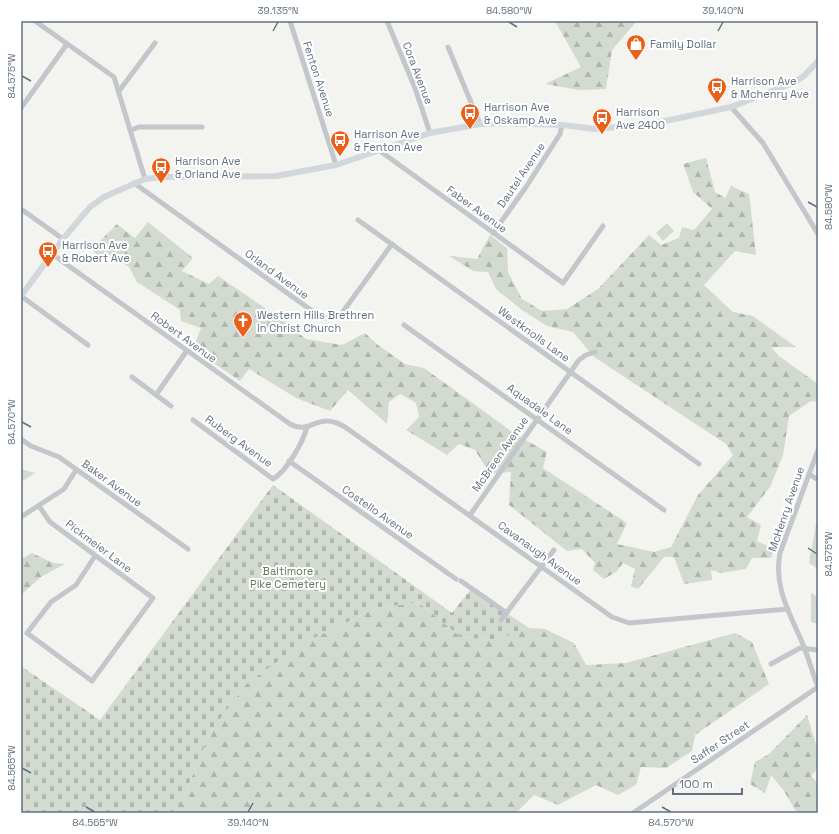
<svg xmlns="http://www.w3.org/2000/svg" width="839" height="834" font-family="'Space Grotesk',sans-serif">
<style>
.green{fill:#d3dbd0}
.forest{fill:url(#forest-firs)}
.cemetery{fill:url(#cemetery-stones)}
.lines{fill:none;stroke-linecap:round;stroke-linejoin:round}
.minor{stroke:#c3c6ca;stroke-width:5}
.major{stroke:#d2d7dc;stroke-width:6}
.ticks{fill:none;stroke:#617082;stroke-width:1.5}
.labels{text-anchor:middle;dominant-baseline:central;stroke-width:4;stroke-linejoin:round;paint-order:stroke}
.poi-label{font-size:11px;fill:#617082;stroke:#fff;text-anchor:start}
.street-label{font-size:11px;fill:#617082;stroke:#fff}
.park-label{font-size:11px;fill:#637960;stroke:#fff}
.neatline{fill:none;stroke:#617082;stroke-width:1.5}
.ticks-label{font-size:10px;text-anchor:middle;fill:#617082}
</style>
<defs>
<pattern id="forest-firs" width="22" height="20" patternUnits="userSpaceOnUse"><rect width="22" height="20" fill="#d3dbd0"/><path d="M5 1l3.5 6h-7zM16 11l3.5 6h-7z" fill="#afb6ae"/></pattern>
<pattern id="cemetery-stones" width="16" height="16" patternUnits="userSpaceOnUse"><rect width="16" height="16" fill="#d3dbd0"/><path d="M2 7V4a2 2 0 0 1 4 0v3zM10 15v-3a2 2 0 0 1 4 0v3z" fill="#afb6ae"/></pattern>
</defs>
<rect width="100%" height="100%" fill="#f3f4ef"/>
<!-- green -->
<polygon class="green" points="667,223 674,231 663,241 656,233"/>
<!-- forest -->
<g class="forest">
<polygon points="555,21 637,21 612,50 606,89 579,90 545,84 581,67"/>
<polygon points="706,158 715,192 725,198 731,186 749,194 756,255 735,251 704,285 733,312 753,316 796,347 771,347 779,356 818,384 818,402 811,401 789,416 783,455 770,487 747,517 761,525 757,541 774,549 771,558 752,558 746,569 721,573 711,570 712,580 684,584 674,557 664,557 638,589 631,586 635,569 623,563 616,572 604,579 593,570 595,563 582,549 567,551 509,505 511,472 490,474 475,450 459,444 447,455 406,430 419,417 416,403 400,394 389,402 387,424 348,390 330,411 296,398 249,369 240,381 193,349 201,328 181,321 180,310 137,282 129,267 110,255 101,261 92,249 117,224 135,238 148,222 193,258 182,271 209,284 218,276 277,316 306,339 342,345 365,333 378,345 405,364 424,368 515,434 547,452 543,468 627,523 617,544 654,552 671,547 698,495 733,455 726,444 594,357 573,332 547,326 522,310 496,289 488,272 473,271 449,256 477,259 490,235 507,248 508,272 522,299 542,311 567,309 598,289 649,235 661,245 679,238 682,227 694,230 712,209 693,192 683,164"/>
<polygon points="21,469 35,473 21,482"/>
<polygon points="818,523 818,569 809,563 816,524"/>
<polygon points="32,553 53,563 65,564 41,577 21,595 21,559"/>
<polygon points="811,593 818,597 818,624 811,622"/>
<polygon points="418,602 461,637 493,640 529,628 545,629 574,643 586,665 626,663 735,633 752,642 769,684 695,735 692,751 666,768 641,767 636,785 618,795 596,785 558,805 534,795 516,813 174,813 185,793 211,731 246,684 304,643 374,609"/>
<polygon points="807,715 818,751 818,768 811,776 818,783 818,813 797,813 784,791 771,775 765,793 750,784 755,762 769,754"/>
</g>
<!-- cemetery -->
<polygon class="cemetery" points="273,485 452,613 471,589 529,628 494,640 461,637 418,602 374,609 304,643 246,684 211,731 185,793 174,813 21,813 21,666 100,720"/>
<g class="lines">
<!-- minor -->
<g class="minor">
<polyline points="35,21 114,77 145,179"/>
<polyline points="290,21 336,165"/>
<polyline points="387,21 415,88 430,133"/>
<polyline points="448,47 480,124"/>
<polyline points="119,91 155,43"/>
<polyline points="731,107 763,143 818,234"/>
<polyline points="21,108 67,44"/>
<polyline points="131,130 139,127 202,127"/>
<polyline points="380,151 563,283 603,226"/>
<polyline points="134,183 322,318 335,318 342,313 392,244"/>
<polyline points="21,209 63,239"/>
<polyline points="358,220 699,464"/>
<polyline points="493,233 526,187 560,134 562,125"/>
<path d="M52,254L290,424C311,436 317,410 345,427L612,617L629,623L788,609"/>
<polyline points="21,296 88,345"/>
<polyline points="404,325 664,510"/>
<polyline points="132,377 171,406"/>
<polyline points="156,395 186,352"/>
<path d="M193,420L273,479C287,471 303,442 307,427"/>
<polyline points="21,439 31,446 59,457 188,549"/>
<path d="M818,450L780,553C773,588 791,615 804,647C809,660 813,674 818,687"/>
<polyline points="289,461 456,579"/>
<polyline points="809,474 818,480"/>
<polyline points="39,506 50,522 153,598 92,681 27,633 51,602 76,585 95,556"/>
<polyline points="470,515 579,360 586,355 595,352"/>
<polyline points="21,517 64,489 76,470"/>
<polyline points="461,581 507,613"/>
<polyline points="501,620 554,550"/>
<polyline points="771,664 800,648 818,650"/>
<polyline points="633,813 818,687"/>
</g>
<!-- major -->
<polyline class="major" points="21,296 63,239 90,207 104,197 145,179 164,177 276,176 336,165 430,133 480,124 503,123 562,125 595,129 651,124 731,107 793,83 804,76 818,61"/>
</g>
<!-- ticks -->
<path class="ticks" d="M509,22L517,27M273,31L278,22M718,31L723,22M22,76L31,81M808,202L817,207M22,422L31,427M808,548L817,554M22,768L31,773M86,807L95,812M662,807L671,812M248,812L253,803"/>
<!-- icons -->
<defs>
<symbol id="shop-pin" viewBox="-11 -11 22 30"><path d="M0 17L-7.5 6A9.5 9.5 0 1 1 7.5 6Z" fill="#ea6019" stroke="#fff"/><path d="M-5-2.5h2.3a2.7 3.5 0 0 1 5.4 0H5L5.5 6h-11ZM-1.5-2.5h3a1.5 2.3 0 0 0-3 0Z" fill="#fff"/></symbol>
<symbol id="bus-pin" viewBox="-11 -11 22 30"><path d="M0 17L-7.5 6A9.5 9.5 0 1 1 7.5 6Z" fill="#ea6019" stroke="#fff"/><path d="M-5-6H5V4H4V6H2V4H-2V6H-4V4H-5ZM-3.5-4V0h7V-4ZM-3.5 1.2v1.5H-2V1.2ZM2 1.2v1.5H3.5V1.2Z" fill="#fff"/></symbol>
<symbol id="church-pin" viewBox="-11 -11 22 30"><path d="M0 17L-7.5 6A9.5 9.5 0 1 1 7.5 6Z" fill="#ea6019" stroke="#fff"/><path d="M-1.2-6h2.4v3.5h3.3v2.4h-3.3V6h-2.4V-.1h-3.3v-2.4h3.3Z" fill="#fff"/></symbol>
</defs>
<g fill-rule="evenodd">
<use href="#shop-pin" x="625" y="33" width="22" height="30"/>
<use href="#bus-pin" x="706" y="76" width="22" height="30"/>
<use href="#bus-pin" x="459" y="102" width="22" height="30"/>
<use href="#bus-pin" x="591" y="107" width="22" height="30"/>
<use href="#bus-pin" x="329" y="129" width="22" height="30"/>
<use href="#bus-pin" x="150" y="156" width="22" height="30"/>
<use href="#bus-pin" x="37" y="240" width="22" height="30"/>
<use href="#church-pin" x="232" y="310" width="22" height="30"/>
</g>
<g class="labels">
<!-- poi labels -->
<g class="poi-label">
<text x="650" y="44">Family Dollar</text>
<text x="731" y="81">Harrison Ave<tspan x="731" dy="13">&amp; Mchenry Ave</tspan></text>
<text x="484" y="107">Harrison Ave<tspan x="484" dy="13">&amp; Oskamp Ave</tspan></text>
<text x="616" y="112">Harrison<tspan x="616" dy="13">Ave 2400</tspan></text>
<text x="354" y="134">Harrison Ave<tspan x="354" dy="13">&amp; Fenton Ave</tspan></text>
<text x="175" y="161">Harrison Ave<tspan x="175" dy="13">&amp; Orland Ave</tspan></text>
<text x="62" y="245">Harrison Ave<tspan x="62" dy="13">&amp; Robert Ave</tspan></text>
<text x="257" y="315">Western Hills Brethren<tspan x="257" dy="13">in Christ Church</tspan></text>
</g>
<!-- street labels -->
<g class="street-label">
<text transform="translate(418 73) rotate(69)">Cora Avenue</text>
<text transform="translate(319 79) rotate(72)">Fenton Avenue</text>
<text transform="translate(521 175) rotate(-56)">Dautel Avenue</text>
<text transform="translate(477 209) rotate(36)">Faber Avenue</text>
<text transform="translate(277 274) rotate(36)">Orland Avenue</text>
<text transform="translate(534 334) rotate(36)">Westknolls Lane</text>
<text transform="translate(184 337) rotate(36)">Robert Avenue</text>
<text transform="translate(540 409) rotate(36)">Aquadale Lane</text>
<text transform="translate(239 441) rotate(36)">Ruberg Avenue</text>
<text transform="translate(500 454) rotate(-55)">McBreen Avenue</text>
<text transform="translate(112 483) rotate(36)">Baker Avenue</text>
<text transform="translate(786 509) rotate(-71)">McHenry Avenue</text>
<text transform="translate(378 512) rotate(35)">Costello Avenue</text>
<text transform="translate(99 546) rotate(37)">Pickmeier Lane</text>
<text transform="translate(540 553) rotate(36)">Cavanaugh Avenue</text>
<text transform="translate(720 742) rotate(-34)">Saffer Street</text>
</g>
<!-- park labels -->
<g class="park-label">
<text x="288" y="571">Baltimore<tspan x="288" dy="13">Pike Cemetery</tspan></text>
</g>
</g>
<!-- border -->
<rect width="839" height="834" fill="none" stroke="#ffffff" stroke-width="44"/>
<!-- scale -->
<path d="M673 788v6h69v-6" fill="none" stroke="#617082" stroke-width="2"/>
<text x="679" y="788" font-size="12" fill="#617082" stroke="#ffffff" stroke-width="3" paint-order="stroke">100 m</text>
<rect x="22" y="22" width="795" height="790" class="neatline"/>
<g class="ticks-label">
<text x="278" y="14">39.135°N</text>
<text x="509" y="14">84.580°W</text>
<text x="723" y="14">39.140°N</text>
<text transform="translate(11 76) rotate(-90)" y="4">84.575°W</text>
<text transform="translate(828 207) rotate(-90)" y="4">84.580°W</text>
<text transform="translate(11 422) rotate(-90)" y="4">84.570°W</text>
<text transform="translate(828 554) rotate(-90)" y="4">84.575°W</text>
<text transform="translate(11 768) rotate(-90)" y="4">84.565°W</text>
<text x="95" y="826">84.565°W</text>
<text x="248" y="826">39.140°N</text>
<text x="671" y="826">84.570°W</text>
</g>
</svg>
